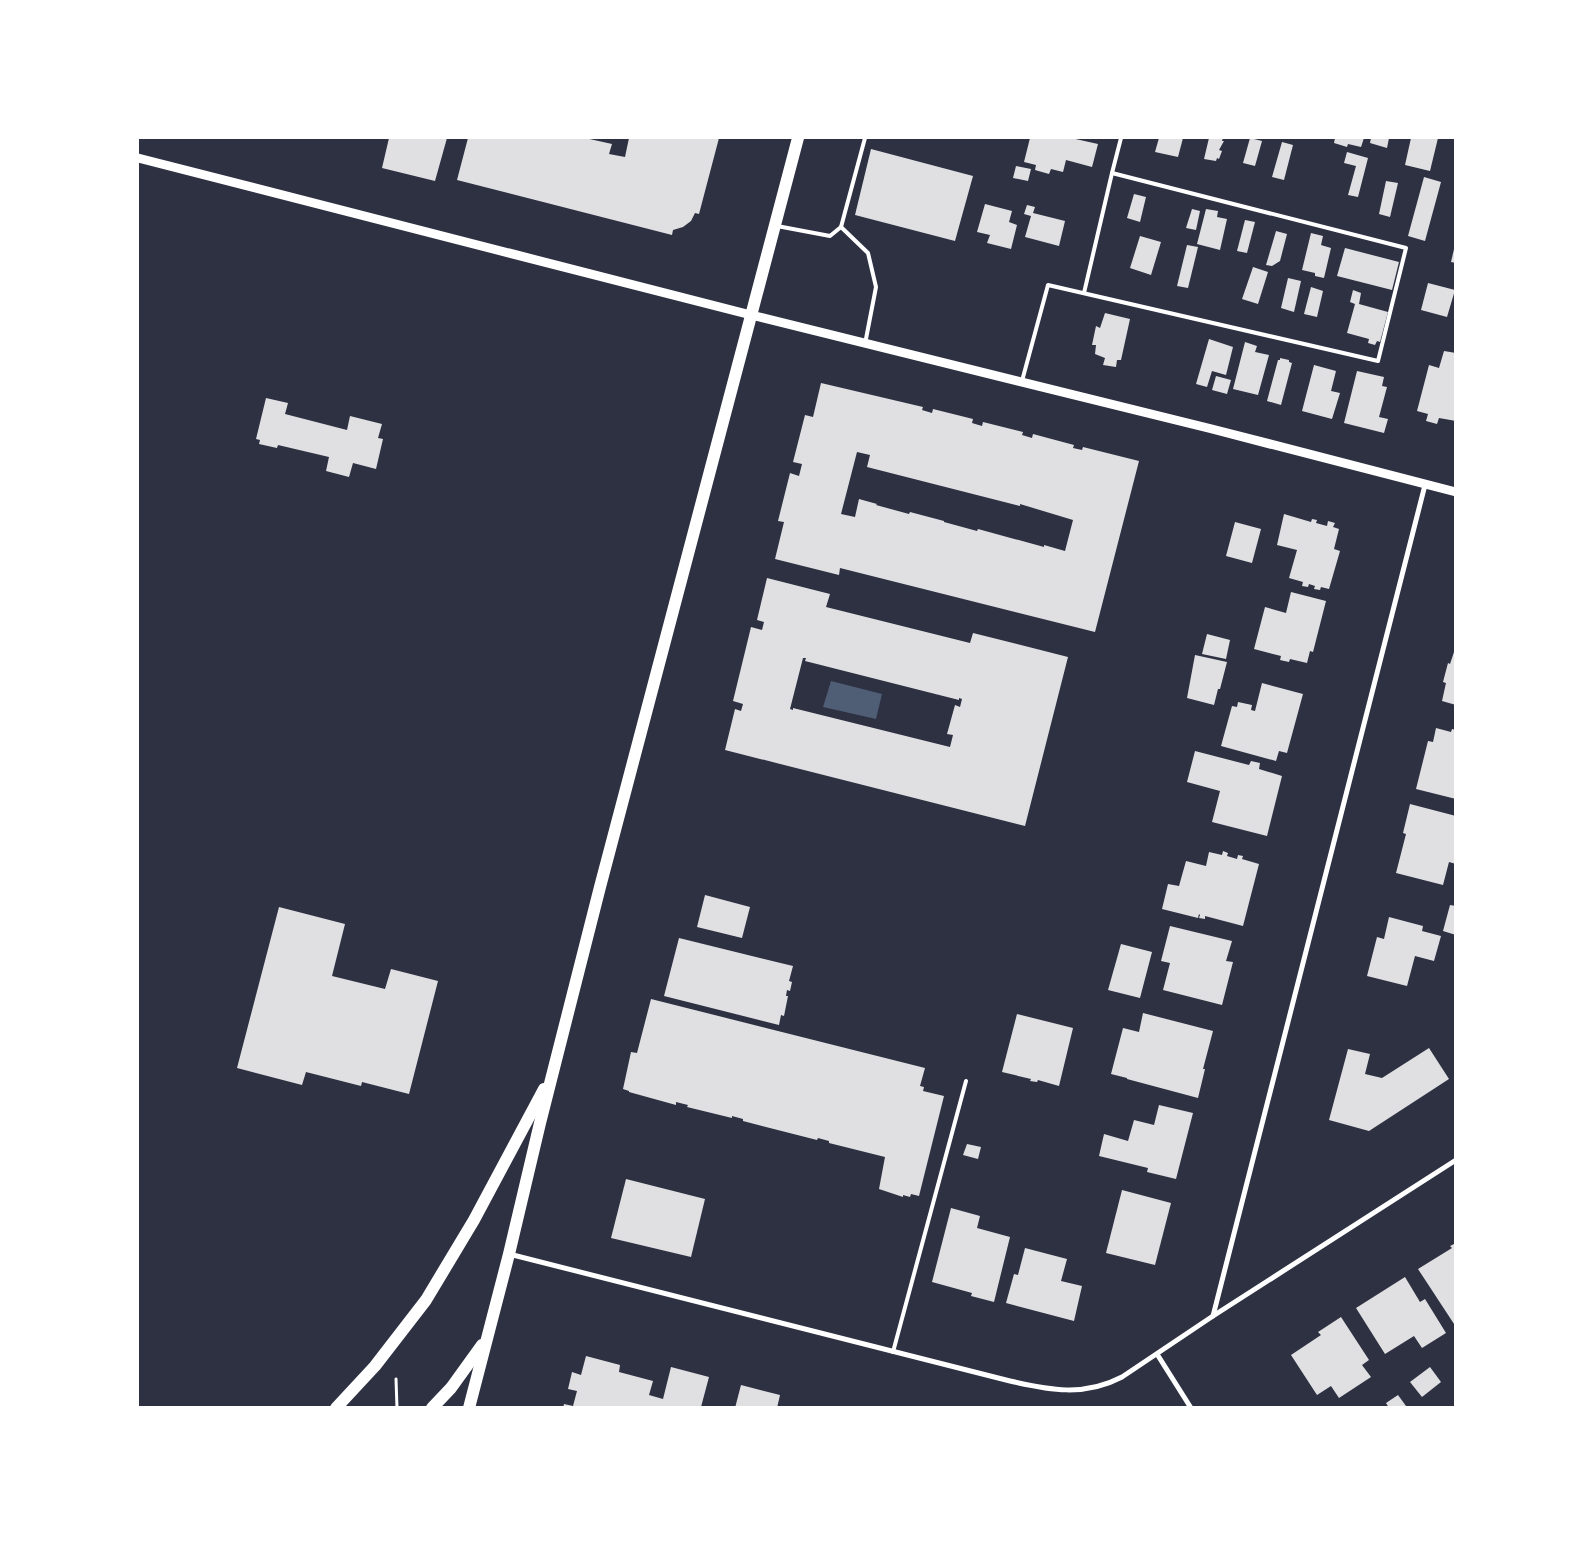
<svg xmlns="http://www.w3.org/2000/svg" width="1593" height="1545" font-family="Raleway,sans-serif">
<style>
.water{fill:#4f5d75}
.building{fill:#e0e0e3;fill-rule:evenodd}
.lines{fill:none;stroke-linecap:round;stroke-linejoin:round}
.path{stroke:#fff;stroke-width:3}
.service{stroke:#fff;stroke-width:4}
.minor{stroke:#fff;stroke-width:5}
.tertiary{stroke:#fff;stroke-width:9}
.primary{stroke:#fff;stroke-width:12}
</style>
<rect width="100%" height="100%" fill="#2d3142"/>
<!-- water -->
<polygon class="water" points="831,681 882,694 876,719 823,707"/>
<!-- building -->
<g class="building">
<polygon points="389,138 447,138 435,181 382,168"/>
<polygon points="468,138 559,138 566,139 566,138 585,138 612,144 609,154 625,157 629,138 719,138 699,214 695,213 691,221 683,227 673,230 672,235 457,180"/>
<polygon points="1030,138 1071,138 1098,144 1092,167 1066,160 1063,172 1051,169 1049,174 1035,170 1036,165 1024,162"/>
<polygon points="1159,138 1183,138 1178,157 1155,152"/>
<polygon points="1209,138 1223,138 1222,141 1224,141 1219,150 1222,151 1219,159 1217,158 1216,161 1204,159"/>
<polygon points="1250,138 1262,141 1255,166 1243,163"/>
<polygon points="1335,138 1364,138 1361,147 1348,144 1347,147 1334,143"/>
<polygon points="1371,138 1389,138 1387,148 1370,143"/>
<polygon points="1411,138 1438,138 1430,171 1405,165"/>
<polygon points="1282,142 1293,145 1284,180 1272,177"/>
<polygon points="871,149 973,176 955,241 855,215"/>
<polygon points="1347,152 1368,158 1358,197 1348,195 1356,166 1344,163"/>
<polygon points="1016,166 1031,169 1028,181 1013,178"/>
<polygon points="1424,177 1441,182 1425,241 1408,236"/>
<polygon points="1386,181 1398,183 1390,217 1379,214"/>
<polygon points="1134,194 1146,197 1140,222 1127,218"/>
<polygon points="985,204 1012,211 1009,222 1017,225 1011,249 987,243 990,235 977,232"/>
<polygon points="1027,205 1035,207 1033,213 1065,221 1059,246 1025,237 1031,216 1024,214"/>
<polygon points="1192,209 1200,211 1196,230 1186,228"/>
<polygon points="1206,209 1218,211 1217,217 1227,219 1220,250 1197,244"/>
<polygon points="1245,220 1255,222 1247,253 1237,251"/>
<polygon points="1276,231 1287,234 1280,261 1272,266 1266,265"/>
<polygon points="1311,233 1323,236 1321,245 1331,248 1324,278 1315,276 1315,273 1302,270"/>
<polygon points="1140,236 1161,242 1151,275 1130,268"/>
<polygon points="1187,245 1198,247 1188,288 1177,286"/>
<polygon points="1455,245 1456,245 1456,263 1451,262"/>
<polygon points="1345,248 1399,262 1392,290 1337,276"/>
<polygon points="1253,267 1268,272 1258,304 1242,299"/>
<polygon points="1288,278 1301,281 1294,312 1281,308"/>
<polygon points="1428,283 1455,290 1447,317 1421,310"/>
<polygon points="1311,287 1323,291 1317,317 1304,314"/>
<polygon points="1353,290 1361,293 1359,304 1388,312 1380,342 1377,341 1375,345 1368,343 1369,339 1347,333 1355,304 1350,302"/>
<polygon points="1105,313 1130,319 1121,360 1117,360 1116,367 1103,365 1105,358 1095,354 1096,345 1092,345 1096,326 1100,328"/>
<polygon points="1209,339 1233,347 1226,375 1212,371 1207,387 1196,384"/>
<polygon points="1245,342 1257,346 1255,352 1269,355 1258,395 1233,389"/>
<polygon points="1444,351 1456,353 1456,421 1439,418 1437,424 1426,421 1428,414 1417,411 1429,365 1439,368"/>
<polygon points="1280,358 1289,360 1289,362 1292,363 1281,405 1267,401 1278,360 1280,360"/>
<polygon points="1314,365 1336,371 1331,391 1340,393 1332,419 1302,411"/>
<polygon points="1357,371 1384,377 1382,386 1387,387 1379,417 1388,419 1384,433 1344,423"/>
<polygon points="1216,376 1231,380 1227,394 1212,390"/>
<path d="M821,383L923,407L922,410L932,413L933,409L973,419L972,423L982,426L983,422L1023,432L1022,435L1032,438L1033,434L1074,445L1073,448L1082,450L1083,447L1139,461L1095,632L840,568L839,575L775,559L784,522L778,521L790,473L799,476L802,464L793,462L805,415L813,417ZM857,452L870,455L867,467L1020,506V504L1073,520L1065,551L1044,545V547L978,529L977,531L944,522V521L910,512L909,514L876,505L877,504L859,499L855,517L841,514Z"/>
<polygon points="266,398 288,403 285,414 347,430 350,416 382,424 378,438 383,439 376,469 353,463 349,477 326,471 329,457 278,445 277,448 259,444 260,440 256,439"/>
<polygon points="1284,514 1311,522 1312,519 1317,520 1316,523 1327,526 1328,521 1335,523 1333,527 1339,529 1334,549 1340,551 1329,589 1321,587 1320,590 1314,589 1315,586 1309,584 1308,587 1302,586 1303,582 1289,578 1297,550 1277,545"/>
<polygon points="1235,522 1261,529 1252,563 1226,556"/>
<path d="M767,578L830,594L826,607L970,643L973,633L1068,657L1025,826L725,750L735,709L741,711L743,704L733,701L751,627L762,630L764,622L757,620ZM803,658H806L805,661L959,700V698L962,699L960,707L955,705L947,734L953,735L950,747L793,708V710L790,709Z"/>
<polygon points="1291,592 1326,601 1313,652 1310,651 1307,663 1290,659 1289,662 1280,660 1281,656 1254,649 1265,607 1286,613"/>
<polygon points="1207,634 1230,640 1226,659 1202,654"/>
<polygon points="1456,646 1456,705 1442,701 1446,683 1443,682 1448,663 1450,664"/>
<polygon points="1195,655 1227,662 1220,689 1218,689 1214,705 1187,698"/>
<polygon points="1262,683 1303,694 1287,753 1279,751 1276,761 1221,746 1232,706 1237,707 1238,702 1252,705 1251,710 1255,711"/>
<polygon points="1436,728 1451,732 1452,729 1456,730 1456,799 1416,789 1428,741 1433,742"/>
<polygon points="1195,751 1249,765 1251,761 1260,763 1259,769 1282,776 1267,836 1212,822 1220,791 1187,782"/>
<polygon points="1410,804 1456,816 1456,864 1449,862 1443,885 1396,873 1406,834 1403,833"/>
<polygon points="1223,851 1228,853 1227,856 1237,859 1238,855 1243,856 1242,859 1259,864 1243,926 1205,916 1205,919 1199,918 1200,915 1199,914 1198,918 1162,909 1168,884 1179,886 1186,861 1206,866 1209,852 1222,855"/>
<polygon points="705,895 750,907 742,938 697,927"/>
<polygon points="1450,905 1456,906 1456,935 1443,931"/>
<polygon points="279,907 345,924 332,976 385,989 391,969 438,981 409,1094 362,1082 361,1086 306,1072 302,1085 237,1068"/>
<polygon points="1389,917 1423,926 1422,931 1441,936 1434,961 1415,956 1407,986 1367,976 1377,937 1384,939"/>
<polygon points="1170,926 1232,941 1226,961 1233,962 1222,1005 1163,990 1170,963 1161,961"/>
<polygon points="679,938 793,966 789,981 792,982 790,991 787,990 786,996 788,996 784,1016 781,1015 779,1025 664,996"/>
<polygon points="1121,944 1152,952 1140,998 1108,990"/>
<polygon points="651,999 925,1068 920,1086 924,1087 923,1091 944,1096 919,1196 911,1194 910,1197 903,1195 903,1197 879,1189 885,1157 829,1143 829,1141 818,1138 817,1140 743,1121 743,1119 732,1116 732,1118 687,1107 688,1105 676,1102 676,1105 629,1092 629,1091 623,1089 631,1052 637,1053"/>
<polygon points="1143,1013 1213,1031 1203,1069 1205,1069 1198,1098 1127,1079 1127,1078 1111,1074 1123,1028 1139,1032"/>
<polygon points="1017,1014 1073,1028 1059,1086 1038,1080 1037,1082 1030,1081 1031,1079 1002,1072"/>
<polygon points="1429,1048 1449,1079 1369,1131 1329,1120 1348,1049 1370,1054 1365,1074 1382,1078"/>
<polygon points="1159,1105 1193,1113 1176,1179 1147,1172 1148,1168 1099,1156 1104,1134 1128,1141 1134,1120 1154,1125"/>
<polygon points="967,1144 981,1147 978,1159 963,1155"/>
<polygon points="626,1179 705,1199 691,1257 611,1238"/>
<polygon points="1122,1190 1171,1203 1155,1265 1106,1253"/>
<polygon points="951,1208 980,1216 977,1228 1010,1237 994,1302 971,1296 972,1293 932,1282"/>
<polygon points="1456,1243 1456,1327 1418,1269 1452,1248 1450,1246"/>
<polygon points="1025,1248 1067,1259 1061,1281 1082,1286 1074,1321 1006,1303 1014,1274 1018,1275"/>
<polygon points="1405,1277 1420,1302 1425,1299 1446,1333 1422,1348 1414,1336 1385,1354 1356,1308"/>
<polygon points="1341,1317 1369,1360 1362,1365 1371,1377 1339,1398 1331,1386 1317,1395 1291,1355 1321,1335 1318,1332"/>
<polygon points="586,1356 620,1365 619,1372 653,1381 649,1395 663,1399 671,1367 709,1377 701,1407 563,1408 564,1404 573,1406 577,1391 568,1389 572,1372 581,1375"/>
<polygon points="1430,1367 1441,1382 1422,1397 1410,1382"/>
<polygon points="741,1385 780,1395 777,1408 735,1408"/>
<polygon points="1398,1395 1406,1406 1389,1408 1386,1403"/>
</g>
<g class="lines">
<!-- path -->
<polyline class="path" points="396,1379 397,1408"/>
<!-- service -->
<g class="service">
<polyline points="777,226 830,236 841,227 865,138"/>
<polyline points="841,227 868,253 876,287 865,344"/>
<polyline points="1084,293 1112,173"/>
<polyline points="1022,381 1048,285 1378,361 1406,248 1112,173 1121,138"/>
<polyline points="893,1352 966,1081"/>
</g>
<!-- minor -->
<g class="minor">
<path d="M509,1254L1010,1381C1049,1390 1084,1397 1122,1377L1213,1316L1456,1160"/>
<polyline points="1213,1316 1425,485"/>
<polyline points="1157,1354 1191,1408"/>
</g>
<!-- tertiary -->
<polyline class="tertiary" points="138,158 751,315 1212,429 1456,492"/>
<!-- primary -->
<g class="primary">
<polyline points="336,1408 375,1366 426,1300 474,1220 544,1089"/>
<polyline points="432,1408 451,1388 482,1345"/>
<polyline points="469,1408 509,1254 540,1123 600,887 798,138"/>
</g>
</g>
<!-- border -->
<rect width="1593" height="1545" fill="none" stroke="#ffffff" stroke-width="278"/>
</svg>
